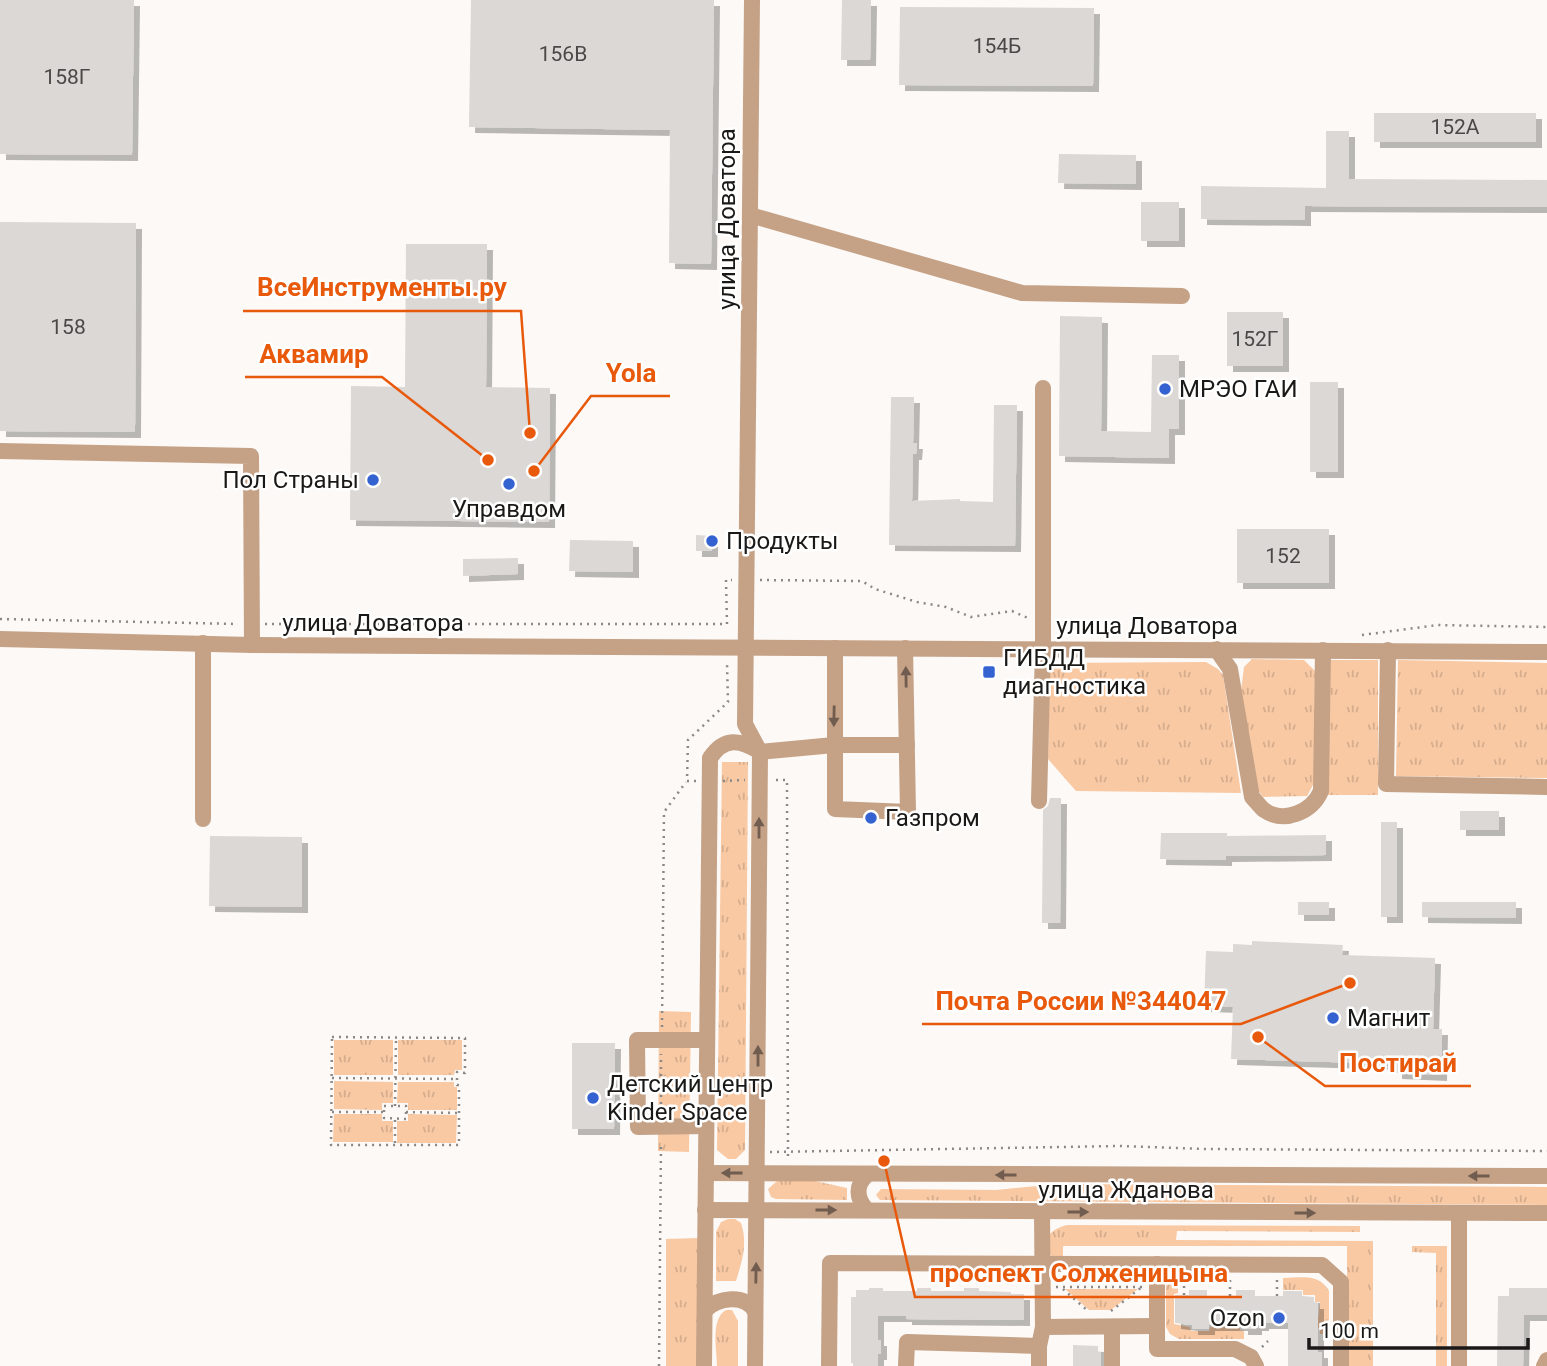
<svg xmlns="http://www.w3.org/2000/svg" width="1547" height="1366" font-family="Roboto,sans-serif">
<style>
.grass{fill:url(#grass-tufts)}
.building{fill:#dbd8d5;filter:url(#shadow)}
.lines{fill:none;stroke-linecap:round;stroke-linejoin:round}
.path{stroke:#8b8987;stroke-width:2.5;stroke-dasharray:2 5;stroke-linecap:butt}
.minor{stroke:#c5a186;stroke-width:16}
.oneway{fill:#705d4f}
.poi-dot{fill:#3462d1;stroke:#fff;stroke-width:2.5}
.labels{text-anchor:middle;dominant-baseline:central;stroke-width:5;stroke-linejoin:round;paint-order:stroke}
.number-label{font-size:21px;fill:#4a4947}
.street-label{font-size:24px;fill:#1a1918;stroke:#fff}
.poi-label{font-size:24px;fill:#1a1918;stroke:#fff;text-anchor:start}
.leader{fill:none;stroke:#e8590c;stroke-width:2.5}
.callout-dot{fill:#e8590c;stroke:#fff;stroke-width:2.5}
.callout-label{font-size:26px;text-anchor:middle;font-weight:bold;fill:#e8590c;stroke:#fff;stroke-width:5;stroke-linejoin:round;paint-order:stroke}
</style>
<defs>
<pattern id="grass-tufts" width="24" height="20" patternUnits="userSpaceOnUse" patternTransform="scale(1.75)"><rect width="24" height="20" fill="#f9c9a4"/><path d="M3 7l-1-3M5 7V3M7 7l1-3M15 17l-1-3M17 17v-4M19 17l1-3" fill="none" stroke="#d5ac8c"/></pattern>
<filter id="shadow"><feDropShadow dx="6" dy="6" stdDeviation="0" flood-color="#0004"/></filter>
</defs>
<rect width="100%" height="100%" fill="#fcf9f6"/>
<!-- grass -->
<g class="grass">
<polygon points="1252,659 1304,660 1315,671 1314,783 1307,796 1263,797 1254,785 1241,691 1244,667"/>
<rect x="1328" y="660" width="50" height="135"/>
<polygon points="1398,660 1547,663 1547,778 1396,776"/>
<polygon points="1206,662 1218,669 1223,675 1241,793 1076,791 1048,759 1050,663"/>
<polygon points="722,762 748,762 745,1150 736,1159 728,1159 717,1150"/>
<polygon points="659,1011 691,1012 689,1152 658,1151"/>
<rect x="334" y="1040" width="59" height="35"/>
<polygon points="398,1040 462,1040 462,1070 455,1070 454,1075 398,1075"/>
<polygon points="334,1081 393,1082 393,1103 382,1103 382,1110 334,1109"/>
<polygon points="398,1082 454,1082 454,1087 457,1087 457,1110 408,1110 408,1103 397,1103"/>
<polygon points="334,1114 382,1114 382,1121 393,1121 393,1142 333,1142"/>
<polygon points="408,1114 457,1115 456,1143 397,1143 397,1121 408,1121"/>
<polygon points="777,1181 815,1181 847,1188 847,1200 776,1199 771,1197 768,1189"/>
<polygon points="1058,1184 1547,1187 1547,1205 880,1200 876,1195 881,1189 996,1190"/>
<path d="M728,1219H735L741,1223C748,1244 742,1261 736,1281H716V1232L721,1222Z"/>
<path d="M1067,1225L1360,1226V1232L1177,1231L1176,1240L1373,1241V1366H1347V1246H1063V1258H1052C1042,1239 1048,1230 1067,1225Z"/>
<polygon points="699,1238 698,1366 666,1366 666,1239"/>
<polygon points="1412,1246 1447,1246 1447,1366 1436,1366 1436,1253 1412,1252"/>
<polygon points="1172,1278 1178,1278 1178,1293 1174,1294 1174,1324 1190,1327 1191,1331 1209,1331 1210,1327 1240,1327 1240,1330 1244,1331 1244,1339 1179,1339 1170,1334 1166,1327 1166,1286"/>
<path d="M1283,1278C1301,1278 1319,1273 1329,1291V1340H1324V1334H1320V1328H1317L1320,1302H1315V1295H1303V1290H1283Z"/>
<polygon points="1065,1289 1138,1289 1111,1310 1089,1310"/>
<path d="M726,1310H732L738,1321V1366H717C717,1350 710,1319 726,1310Z"/>
</g>
<!-- building -->
<g class="building">
<polygon points="0,0 134,0 132,155 0,154"/>
<polygon points="471,0 714,0 711,264 669,263 670,130 469,127"/>
<polygon points="842,0 871,0 870,60 841,60"/>
<polygon points="900,7 1094,8 1093,86 899,85"/>
<rect x="1374" y="113" width="162" height="29"/>
<polygon points="1326,131 1349,131 1349,179 1547,180 1547,207 1305,206 1305,220 1201,219 1201,186 1326,188"/>
<polygon points="1059,154 1136,155 1136,184 1058,183"/>
<rect x="1141" y="202" width="38" height="39"/>
<polygon points="0,222 136,223 135,432 0,431"/>
<polygon points="406,244 487,244 486,387 550,388 549,522 350,520 351,386 405,387"/>
<rect x="1227" y="312" width="56" height="54"/>
<polygon points="1060,316 1102,317 1101,431 1151,432 1152,355 1179,355 1179,429 1169,429 1169,458 1059,456"/>
<rect x="1310" y="382" width="28" height="90"/>
<polygon points="891,397 914,397 913,443 917,443 916,454 913,454 912,501 960,499 960,501 993,502 994,405 1017,405 1015,546 889,545"/>
<rect x="1237" y="529" width="92" height="54"/>
<polygon points="696,535 712,536 712,551 696,551"/>
<polygon points="570,540 633,541 633,572 569,571"/>
<polygon points="518,558 518,574 463,576 463,559"/>
<polygon points="1050,798 1061,798 1060,923 1042,923 1043,810 1048,806"/>
<rect x="1460" y="811" width="39" height="19"/>
<rect x="1381" y="822" width="16" height="95"/>
<polygon points="1161,833 1227,833 1227,836 1326,835 1326,855 1226,856 1226,860 1160,859"/>
<polygon points="210,836 302,837 302,907 209,906"/>
<rect x="1298" y="902" width="31" height="13"/>
<polygon points="1422,902 1516,902 1516,918 1422,917"/>
<polygon points="1252,941 1343,945 1342,955 1435,958 1433,1029 1442,1029 1441,1075 1396,1073 1396,1064 1231,1059 1233,1007 1204,1006 1206,951 1233,952 1233,944 1252,945"/>
<polygon points="572,1043 615,1043 614,1129 572,1129"/>
<polygon points="869,1288 883,1288 883,1291 917,1291 917,1288 931,1288 931,1291 964,1291 964,1288 979,1288 979,1291 1011,1292 1011,1294 1024,1294 1024,1320 906,1319 906,1316 878,1316 878,1340 881,1340 881,1354 878,1354 878,1366 853,1366 853,1363 851,1363 851,1297 856,1297 856,1290 869,1290"/>
<polygon points="1509,1288 1547,1288 1547,1315 1524,1315 1523,1366 1497,1366 1498,1296 1509,1296"/>
<polygon points="1189,1290 1207,1290 1207,1296 1236,1296 1236,1290 1255,1290 1255,1296 1283,1296 1283,1291 1302,1291 1302,1296 1314,1297 1314,1303 1318,1303 1318,1352 1322,1352 1322,1366 1288,1366 1288,1323 1263,1323 1263,1325 1256,1325 1256,1329 1242,1329 1242,1325 1209,1325 1209,1329 1192,1329 1192,1325 1175,1323 1175,1295 1189,1295"/>
<polygon points="1073,1345 1098,1346 1098,1352 1101,1352 1101,1366 1073,1366"/>
</g>
<g class="lines">
<!-- path -->
<g class="path">
<polyline points="760,580 862,581 875,589 917,602 946,607 971,617 1012,611 1028,618"/>
<polyline points="0,619 238,624"/>
<polyline points="265,624 727,624 726,580 732,580"/>
<polyline points="1362,635 1438,625 1547,627"/>
<polyline points="776,780 787,780 788,1158"/>
<polyline points="696,781 687,781 688,740 728,702 727,663"/>
<polyline points="723,781 745,780"/>
<polyline points="662,1027 664,812 686,782"/>
<polygon points="332,1037 465,1038 465,1073 457,1072 457,1085 459,1085 459,1145 331,1145"/>
<polyline points="332,1078 457,1079"/>
<polygon points="384,1106 406,1106 406,1119 384,1118"/>
<polyline points="395,1106 396,1039"/>
<polyline points="661,1111 661,1054"/>
<polyline points="332,1112 384,1112"/>
<polyline points="406,1112 459,1113"/>
<polyline points="395,1143 395,1118"/>
<polyline points="770,1152 1119,1146 1204,1149 1547,1151"/>
<polyline points="1056,1287 1144,1287"/>
<polyline points="1063,1289 1089,1312"/>
<polyline points="1184,1295 1184,1277"/>
<polyline points="1230,1296 1230,1278"/>
<polyline points="1277,1296 1277,1278"/>
<polyline points="1111,1311 1142,1287"/>
<polyline points="1262,1347 1268,1341"/>
<polyline points="659,1366 661,1142"/>
</g>
<!-- minor -->
<g class="minor">
<polyline points="752,0 745,724 760,752 755,1366"/>
<polyline points="750,215 1022,293 1182,296"/>
<polyline points="0,451 251,456 252,645"/>
<polyline points="0,639 252,645 1547,652"/>
<polyline points="835,648 835,809 908,812 905,648"/>
<path d="M1216,649L1230,669L1252,797C1256,801 1260,807 1264,810C1284,824 1312,812 1321,791L1323,650"/>
<polyline points="1388,650 1386,784 1547,787"/>
<polyline points="760,752 834,745 907,745"/>
<polyline points="1039,801 1043,649 1043,388"/>
<polyline points="203,819 203,643"/>
<polyline points="706,1126 638,1127 637,1040 707,1040"/>
<polyline points="706,1173 1547,1176"/>
<polyline points="705,1210 1547,1213"/>
<path d="M867,1210C856,1198 855,1185 868,1174"/>
<polyline points="1157,1264 1157,1349 1235,1349 1251,1357 1256,1366"/>
<path d="M705,1310C718,1298 744,1293 755,1311"/>
<polyline points="1043,1327 1157,1326"/>
<path d="M704,1366L710,758C724,737 740,739 760,752"/>
<polyline points="829,1366 830,1263 1322,1265 1341,1282 1341,1366"/>
<polyline points="906,1366 907,1342 1039,1346"/>
<polyline points="1039,1366 1039,1346 1043,1327 1042,1212"/>
<polyline points="1112,1366 1112,1327"/>
<polyline points="1459,1366 1459,1213"/>
<polyline points="1544,1366 1547,1360"/>
</g>
</g>
<!-- one-way arrows -->
<defs><path id="oneway-solid" d="M-6-.8H1V-3.2L6.5 0L1 3.2V.8H-6Z" transform="scale(1.75)"/></defs>
<g class="oneway">
<use href="#oneway-solid" transform="translate(906 677) rotate(-91)"/>
<use href="#oneway-solid" transform="translate(834 716) rotate(91)"/>
<use href="#oneway-solid" transform="translate(759 828) rotate(-90)"/>
<use href="#oneway-solid" transform="translate(758 1056) rotate(-90)"/>
<use href="#oneway-solid" transform="translate(732 1173) rotate(180)"/>
<use href="#oneway-solid" transform="translate(1006 1175) rotate(-180)"/>
<use href="#oneway-solid" transform="translate(1479 1176) rotate(-180)"/>
<use href="#oneway-solid" transform="translate(826 1210)"/>
<use href="#oneway-solid" transform="translate(1078 1212)"/>
<use href="#oneway-solid" transform="translate(1305 1213)"/>
<use href="#oneway-solid" transform="translate(756 1273) rotate(-89)"/>
</g>
<!-- markers -->
<g class="poi-dot">
<circle cx="1165" cy="389" r="7"/>
<circle cx="373" cy="480" r="7"/>
<circle cx="509" cy="484" r="7"/>
<circle cx="712" cy="541" r="7"/>
<rect x="982" y="665" width="14" height="14" rx="3.5"/>
<circle cx="871" cy="818" r="7"/>
<circle cx="1333" cy="1018" r="7"/>
<circle cx="593" cy="1098" r="7"/>
<circle cx="1279" cy="1318" r="7"/>
</g>
<g class="labels">
<!-- number labels -->
<g class="number-label">
<text x="997" y="46">154Б</text>
<text x="563" y="54">156В</text>
<text x="67" y="77">158Г</text>
<text x="1455" y="127">152А</text>
<text x="68" y="327">158</text>
<text x="1255" y="339">152Г</text>
<text x="1283" y="556">152</text>
</g>
<!-- street labels -->
<g class="street-label">
<text transform="translate(727 219) rotate(-90)">улица Доватора</text>
<text x="373" y="623">улица Доватора</text>
<text x="1147" y="626">улица Доватора</text>
<text x="1126" y="1190">улица Жданова</text>
</g>
<!-- poi labels -->
<g class="poi-label">
<text x="1179" y="389">МРЭО ГАИ</text>
<text x="359" y="480" text-anchor="end">Пол Страны</text>
<text x="509" y="509" text-anchor="middle">Управдом</text>
<text x="726" y="541">Продукты</text>
<text x="1003" y="658">ГИБДД<tspan x="1003" dy="28">диагностика</tspan></text>
<text x="885" y="818">Газпром</text>
<text x="1347" y="1018">Магнит</text>
<text x="607" y="1084">Детский центр<tspan x="607" dy="28">Kinder Space</tspan></text>
<text x="1265" y="1318" text-anchor="end">Ozon</text>
</g>
</g>
<!-- callouts -->
<path class="leader" d="M530 433L521 311H243M488 460L382 377H245M534 471L591 396H670M1350 983L1241 1024H922M1258 1037L1325 1086H1471M884 1161L915 1297H1242"/>
<g class="callout-dot">
<circle cx="530" cy="433" r="7"/>
<circle cx="488" cy="460" r="7"/>
<circle cx="534" cy="471" r="7"/>
<circle cx="1350" cy="983" r="7"/>
<circle cx="1258" cy="1037" r="7"/>
<circle cx="884" cy="1161" r="7"/>
</g>
<g class="callout-label">
<text x="382" y="296">ВсеИнструменты.ру</text>
<text x="314" y="363">Аквамир</text>
<text x="631" y="382">Yola</text>
<text x="1081" y="1010">Почта России №344047</text>
<text x="1398" y="1072">Постирай</text>
<text x="1079" y="1282">проспект Солженицына</text>
</g>
<!-- scale -->
<path d="M1309 1338v10h219v-10" fill="none" stroke="#1a1918" stroke-width="3.5"/>
<text x="1320" y="1338" font-size="21" fill="#1a1918" stroke="#ffffff" stroke-width="5" paint-order="stroke">100 m</text>
</svg>
